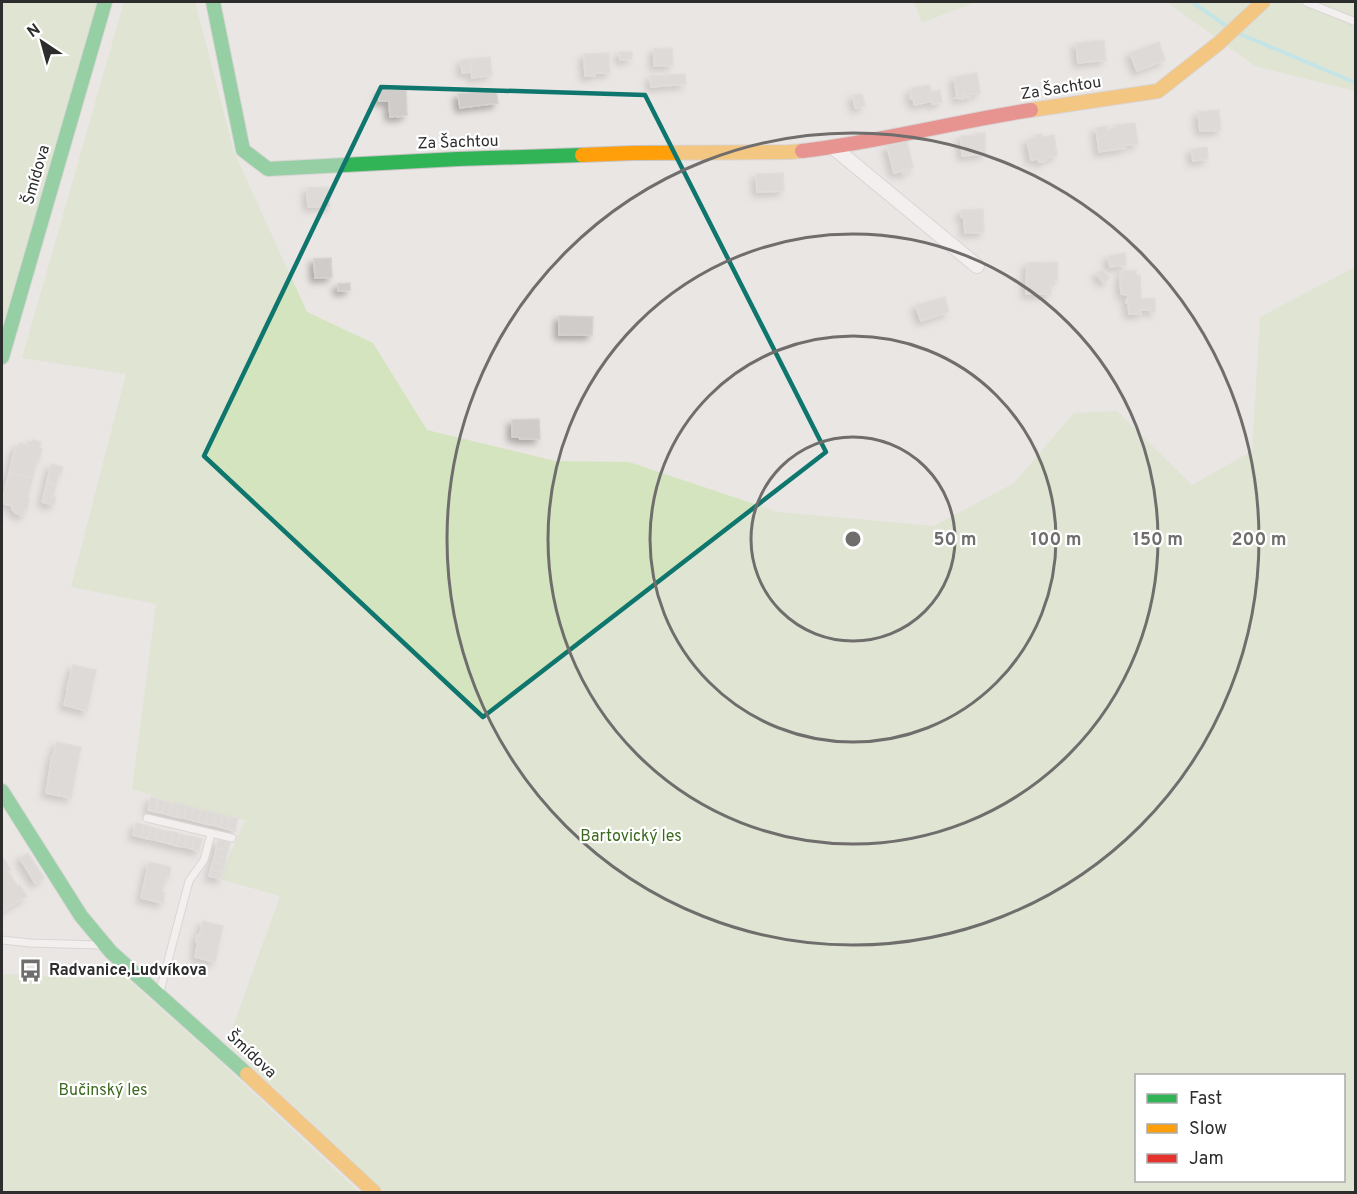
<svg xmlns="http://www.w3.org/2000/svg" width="1357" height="1194" font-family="Overpass,sans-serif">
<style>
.green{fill:#d4e4be;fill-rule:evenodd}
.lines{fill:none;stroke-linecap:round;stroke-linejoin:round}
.stream{stroke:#9ae3e9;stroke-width:4}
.building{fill:#cfccca;stroke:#d5d2cf;stroke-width:1.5;filter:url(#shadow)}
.lane-casing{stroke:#c5c3c4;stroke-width:9}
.street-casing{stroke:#c5c3c4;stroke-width:16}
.fast-casing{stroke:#c5c3c4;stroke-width:16}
.slow-casing{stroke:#c5c3c4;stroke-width:16}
.jam-casing{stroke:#c5c3c4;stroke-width:16}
.lane{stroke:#fcfbfb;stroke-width:7}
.street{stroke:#fcfbfb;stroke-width:14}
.fast{stroke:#30b455;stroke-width:14}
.slow{stroke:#ff9f0a;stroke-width:14}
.jam{stroke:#e5322d;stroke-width:14}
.marked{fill:none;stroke:#0f766e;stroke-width:4.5;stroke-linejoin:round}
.ring{fill:none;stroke:#6f6e6d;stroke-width:3}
.labels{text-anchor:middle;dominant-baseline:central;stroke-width:4.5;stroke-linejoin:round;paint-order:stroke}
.street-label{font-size:16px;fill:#2d2d2d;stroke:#fff}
.park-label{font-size:16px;fill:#3c691e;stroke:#fff}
.poi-label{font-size:16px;font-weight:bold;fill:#2d2d2d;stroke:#fff;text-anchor:start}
.centre{fill:#6f6e6d;stroke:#fff;stroke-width:3}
.ring-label{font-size:18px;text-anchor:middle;font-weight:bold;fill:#6f6e6d;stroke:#fff;stroke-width:4.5;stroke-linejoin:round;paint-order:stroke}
</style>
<defs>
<filter id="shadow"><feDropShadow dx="-4.5" dy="4.5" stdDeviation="3" flood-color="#0004"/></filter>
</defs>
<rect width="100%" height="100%" fill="#eae6e4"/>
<!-- green -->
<g class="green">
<polygon points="2,2 98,2 2,327"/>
<path d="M124,2H195L234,152L307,312L373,343L427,430L555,461L629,462L778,512L934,526L1014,483L1074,413L1117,411L1192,485L1252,451L1260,317L1355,267V1192H385L227,1043L280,896L219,879L245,820L202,812L132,789L156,604L71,587L126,374L22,358ZM1136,1076H1344V1180H1136Z"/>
<polygon points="914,2 975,2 922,23"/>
<polygon points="1167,2 1355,2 1355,91 1255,66"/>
<polygon points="2,974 92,978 124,976 214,1056 359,1192 2,1192"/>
</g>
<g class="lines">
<!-- stream -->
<g class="stream">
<polyline points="1192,2 1228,27"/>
<polyline points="1240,34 1356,83"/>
</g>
</g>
<!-- building -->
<g class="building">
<polygon points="1104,40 1106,60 1078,63 1076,43"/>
<polygon points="1159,42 1165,60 1137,71 1130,53"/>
<polygon points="672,48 673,65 654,66 654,49"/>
<polygon points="619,52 632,52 632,59 620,60"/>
<polygon points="609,53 610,73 595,73 595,76 585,76 584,54"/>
<polygon points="490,57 492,75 472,78 470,59"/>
<polygon points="470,59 471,72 462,73 461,60"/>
<polygon points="977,73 980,93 970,94 971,97 967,98 964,93 964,99 955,98 957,97 954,77"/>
<polygon points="685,74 686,84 651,87 650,76"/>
<polygon points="930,85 931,92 940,90 942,102 932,104 932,101 914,105 914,100 910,98 910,94 912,92 912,88"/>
<polygon points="406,88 407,115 397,117 397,116 390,117 389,101 379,101 379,90"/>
<polygon points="496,90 498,103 460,108 458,94"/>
<polygon points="862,94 865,106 855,108 853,95"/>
<polygon points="1219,110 1221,130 1200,131 1198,112"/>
<polygon points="1135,123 1138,144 1126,145 1126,148 1099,152 1096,128 1107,126 1107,130 1116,128 1116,125"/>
<polygon points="976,133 985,133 985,154 962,156 961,136 976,136"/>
<polygon points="1042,134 1043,137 1054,135 1057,156 1046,158 1046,161 1039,162 1038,159 1031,160 1027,140 1036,138 1035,135"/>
<polygon points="907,141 913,168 906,170 907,173 903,174 903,171 894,173 887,146"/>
<polygon points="1207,147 1208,159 1193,161 1191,149"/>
<polygon points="783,173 784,191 757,192 756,174"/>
<polygon points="328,187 329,206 308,207 307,188"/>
<polygon points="983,209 984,232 965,233 964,218 961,217 961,210"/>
<polygon points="1125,253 1126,265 1110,267 1108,256"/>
<polygon points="331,258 332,277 315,278 314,259"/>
<polygon points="1057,262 1058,280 1051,280 1051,294 1026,294 1027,263"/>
<polygon points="1103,270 1110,278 1104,283 1096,273"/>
<polygon points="1136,270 1136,275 1140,275 1141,299 1155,298 1155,312 1151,312 1151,310 1141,310 1141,314 1129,314 1128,303 1126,303 1126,300 1128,299 1128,295 1121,294 1120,276 1122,276 1122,271"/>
<polygon points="350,283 350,290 338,291 338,284"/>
<polygon points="945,297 949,312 921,321 916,305"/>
<polygon points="559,316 593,317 592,335 559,335"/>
<polygon points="539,419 540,439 520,439 519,437 512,437 512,420"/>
<polygon points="33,440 41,442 40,448 42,449 39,461 37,460 33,478 9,473 15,448 17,448 19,443 28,445 28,441 32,442"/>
<polygon points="51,464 63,467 61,474 59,474 56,485 47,482"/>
<polygon points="9,473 33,478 28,497 30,498 27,510 25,509 24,516 15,513 15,511 12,510 13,506 4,504 5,499 3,498"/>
<polygon points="47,482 56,485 53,497 56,497 54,505 42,502"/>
<polygon points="73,665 96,670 87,711 64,705 68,689 67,689"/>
<polygon points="57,742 81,747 71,798 46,793 52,756 53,756"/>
<polygon points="151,797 158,799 156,812 148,810"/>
<polygon points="158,799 165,801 162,813 156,812"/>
<polygon points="165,801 172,803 169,815 162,813"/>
<polygon points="172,803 180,804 177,817 169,815"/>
<polygon points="180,804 187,806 184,818 177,817"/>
<polygon points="187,806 194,808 191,820 184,818"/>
<polygon points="194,808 201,810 198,822 191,820"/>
<polygon points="201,810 208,811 206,824 198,822"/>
<polygon points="208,811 216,813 213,825 206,824"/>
<polygon points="216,813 223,815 220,827 213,825"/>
<polygon points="223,815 230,817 227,829 220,827"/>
<polygon points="230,817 238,818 235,831 227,829"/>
<polygon points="136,823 144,825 141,837 133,835"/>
<polygon points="144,825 151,827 148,839 141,837"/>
<polygon points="151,827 158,829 155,840 148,839"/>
<polygon points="158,829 166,831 163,842 155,840"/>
<polygon points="166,831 173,832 170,844 163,842"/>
<polygon points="173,832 180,834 177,846 170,844"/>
<polygon points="180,834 187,836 185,847 177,846"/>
<polygon points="187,836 195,837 192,849 185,847"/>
<polygon points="195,837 202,839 199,851 192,849"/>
<polygon points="218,840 230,843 228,850 216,848"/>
<polygon points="216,848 228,850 226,858 215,855"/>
<polygon points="28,853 44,878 35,883 20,858"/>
<polygon points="215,855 226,858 225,865 213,862"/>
<polygon points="4,859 11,870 8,871 18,887 20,885 27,896 3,911 2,909 2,861"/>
<polygon points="149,862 171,867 169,877 166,876 162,892 165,893 163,903 141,898"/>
<polygon points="213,862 225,865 223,872 211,869"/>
<polygon points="211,869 223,872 221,879 209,876"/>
<polygon points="203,921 223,926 215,962 195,957 198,942 196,942 197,935 199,936"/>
</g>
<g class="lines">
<defs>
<g id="lane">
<polyline points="1306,2 1356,22"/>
<polyline points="147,818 232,838"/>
<polyline points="2,940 30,943 99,945"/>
<polyline points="160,991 189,881 204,860 211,834"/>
</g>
<polyline id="street" points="833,147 977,266"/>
<g id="fast">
<polyline points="213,2 243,150 268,169 458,159 582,155"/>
<polyline points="2,357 105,2"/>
<polyline points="2,791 81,916 111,952 247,1074"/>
</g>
<g id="slow">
<polyline points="1031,110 1158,91 1219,43 1263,2"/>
<polyline points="582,155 633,153 790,152 802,151"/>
<polyline points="247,1074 374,1192"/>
</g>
<path id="jam" d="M802,151C879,142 954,122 1031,110"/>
</defs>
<!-- lane casing -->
<use href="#lane" class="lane-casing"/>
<!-- street casing -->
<use href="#street" class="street-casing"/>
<!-- fast casing -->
<use href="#fast" class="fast-casing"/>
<!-- slow casing -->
<use href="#slow" class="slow-casing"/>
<!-- jam casing -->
<use href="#jam" class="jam-casing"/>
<!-- lane -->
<use href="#lane" class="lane"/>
<!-- street -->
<use href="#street" class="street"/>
<!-- fast -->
<use href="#fast" class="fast"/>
<!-- slow -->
<use href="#slow" class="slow"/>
<!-- jam -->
<use href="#jam" class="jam"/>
</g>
<!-- marked area -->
<path d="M0 0H1357V1194H0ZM381,87L645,95L826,452L483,717L204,456Z" fill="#eae6e4" fill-opacity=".55" fill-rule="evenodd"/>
<path class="marked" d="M381,87L645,95L826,452L483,717L204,456Z"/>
<!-- distance rings -->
<g class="ring">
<circle cx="853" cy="539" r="102"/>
<circle cx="853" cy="539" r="203"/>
<circle cx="853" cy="539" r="305"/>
<circle cx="853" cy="539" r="406"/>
</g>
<!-- icons -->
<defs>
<symbol id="bus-bare" viewBox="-9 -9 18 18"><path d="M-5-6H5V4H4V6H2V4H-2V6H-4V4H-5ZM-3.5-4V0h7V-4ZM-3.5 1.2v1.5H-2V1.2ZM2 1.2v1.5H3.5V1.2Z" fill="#6f6e6d" stroke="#fff" stroke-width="2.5" paint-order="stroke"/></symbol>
</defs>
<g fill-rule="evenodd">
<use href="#bus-bare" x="14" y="954" width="33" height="33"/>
</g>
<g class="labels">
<!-- street labels -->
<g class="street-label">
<text transform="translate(1061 89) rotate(-9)">Za Šachtou</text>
<text transform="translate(458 143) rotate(-2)">Za Šachtou</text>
<text transform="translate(37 175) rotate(-74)">Šmídova</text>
<text transform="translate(251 1055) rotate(43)">Šmídova</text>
</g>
<!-- park labels -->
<g class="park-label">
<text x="631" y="837">Bartovický les</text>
<text x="103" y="1091">Bučinský les</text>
</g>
<!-- poi labels -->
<g class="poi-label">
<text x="49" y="971">Radvanice,Ludvíkova</text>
</g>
</g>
<circle cx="853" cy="539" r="9" class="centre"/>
<g class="ring-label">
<text x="955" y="545">50 m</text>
<text x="1056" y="545">100 m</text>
<text x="1158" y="545">150 m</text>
<text x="1259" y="545">200 m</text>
</g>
<!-- border -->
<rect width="1357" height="1194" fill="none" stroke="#2d2d2d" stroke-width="6"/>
<!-- legend -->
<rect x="1135" y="1074" width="210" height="108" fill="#ffffff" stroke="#ababab" stroke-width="1.5"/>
<rect x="1147" y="1094" width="30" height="9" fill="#30b455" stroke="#ababab" stroke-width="1.5"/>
<text x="1189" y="1104" font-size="18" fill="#2d2d2d">Fast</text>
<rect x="1147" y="1124" width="30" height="9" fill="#ff9f0a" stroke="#ababab" stroke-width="1.5"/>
<text x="1189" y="1134" font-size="18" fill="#2d2d2d">Slow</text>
<rect x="1147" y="1154" width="30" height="9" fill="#e5322d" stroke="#ababab" stroke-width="1.5"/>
<text x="1189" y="1164" font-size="18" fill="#2d2d2d">Jam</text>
<!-- north arrow -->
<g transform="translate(42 42) rotate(324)" stroke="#ffffff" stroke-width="4.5" paint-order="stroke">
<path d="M0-4.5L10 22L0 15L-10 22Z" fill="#2d2d2d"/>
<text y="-9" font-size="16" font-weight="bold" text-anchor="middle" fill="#2d2d2d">N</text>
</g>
</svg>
